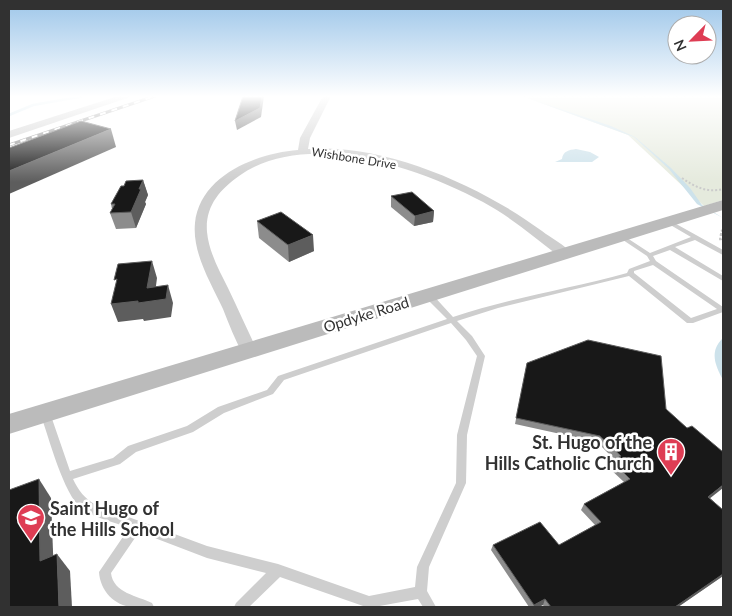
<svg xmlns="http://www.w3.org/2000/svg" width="732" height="616" font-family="Lato,sans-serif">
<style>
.green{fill:#e5eadd}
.water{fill:#cde2eb}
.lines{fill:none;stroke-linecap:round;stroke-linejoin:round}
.stream{stroke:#cde2eb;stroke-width:2.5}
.path-far1{stroke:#cbcbcb;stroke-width:2;stroke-dasharray:2 2;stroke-linecap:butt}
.path{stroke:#cbcbcb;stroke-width:2.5;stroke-dasharray:2.5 2.5;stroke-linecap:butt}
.service{fill:#cecece;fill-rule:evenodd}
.minor{fill:#cecece;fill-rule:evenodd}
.tertiary{fill:#cecece;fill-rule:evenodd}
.secondary{fill:#bbb;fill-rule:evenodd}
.rail-casing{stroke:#868686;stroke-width:3}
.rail{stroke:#fff;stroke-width:2;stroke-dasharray:6;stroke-linecap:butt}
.wall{fill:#8c8c8c}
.shaded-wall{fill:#5d5d5d}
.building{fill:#181818;stroke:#5d5d5d}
.labels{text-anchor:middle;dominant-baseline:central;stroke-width:5;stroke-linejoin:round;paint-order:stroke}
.far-street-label{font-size:12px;fill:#313131;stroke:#fff}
.street-label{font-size:15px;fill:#313131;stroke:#fff}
.near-poi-label{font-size:18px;font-weight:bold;fill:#313131;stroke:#fff;text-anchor:end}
</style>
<rect width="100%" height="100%" fill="#fff"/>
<!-- green -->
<polygon class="green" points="522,96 723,96 723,200 704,206 628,135"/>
<!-- water -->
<g class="water">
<polygon points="522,96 611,126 635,137 671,168 690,188 702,205 723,218 697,204 669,169 634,137"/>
<path d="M576,149L590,152L599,157L592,162H555L562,159C563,151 569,150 576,149Z"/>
<path d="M723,338V380C715,365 709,351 723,338Z"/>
</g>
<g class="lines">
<!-- stream -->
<polyline class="stream" points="9,115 33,105 84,96"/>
<!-- path-far1 -->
<g class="path-far1">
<path d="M682,178C695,187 707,193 723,189"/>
<polyline points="721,235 721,231 723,230"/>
</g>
<!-- path -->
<polyline class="path" points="719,239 721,239 721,234"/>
<!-- service -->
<path class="service" d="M669,220L723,250V255L721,254L695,240L675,247L723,276V281L670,250L653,256L656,261L723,307V312L693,323H687L629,276L498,308L457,321L472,336L485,356L467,435L466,483L429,567L427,591L436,607H423L418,599L374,607H366L280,577L249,607H234L236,603L266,573L207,558L139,532L111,573C113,593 138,596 152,603L154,607C147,607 140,608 133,607C114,606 100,590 99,572L129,528C114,522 95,518 82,509C63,494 49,437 40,413L42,410L45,409L48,410L50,413L70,471L113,458L128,446L187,426L218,407L267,390L278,376L447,319L425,297L424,295L425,293H431L453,317C510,298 569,289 627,273L629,269L650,261L647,256L620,238V236H624L650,253L691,237L667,223V221ZM653,265L717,309L691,318L634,273V271ZM451,323L466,340L477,356L457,435L456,483L417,567L415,587L369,596L278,564L207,546L96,505C85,499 78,490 73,479L120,464L136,452L193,432L224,413L273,394L284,380Z"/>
<!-- minor -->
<path class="minor" d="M323,96H331L310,138L308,149C385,143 481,186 542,231C551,238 565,245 572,254L570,257H560C535,238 511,217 483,202C418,167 306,128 239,176C219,190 205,207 207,232C209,252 219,270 228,288C238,309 247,329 257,350L255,354L249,356L243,354C235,340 229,324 223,309C211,283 192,253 195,223C200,175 257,153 298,150L300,138Z"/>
<!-- tertiary -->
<polygon class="tertiary" points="118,96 133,96 9,138 9,131"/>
<!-- secondary -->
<polygon class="secondary" points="723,200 723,210 9,434 9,414"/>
<defs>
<polyline id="rail" points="9,145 155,96"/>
</defs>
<!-- rail casing -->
<use href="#rail" class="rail-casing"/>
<!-- rail -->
<use href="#rail" class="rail"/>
</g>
<!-- wall -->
<g class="wall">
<polygon points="143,180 148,195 145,202 146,204 136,228 116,229 110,213 112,209 111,204 124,186"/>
<polygon points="391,196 434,211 433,222 414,226 391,207"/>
<polygon points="257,221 314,251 289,262 259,238"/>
<polygon points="527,363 666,409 710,498 723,510 723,576 678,607 544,607 543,605 538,607 529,607 491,550 493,545 559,545 595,525 581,510 584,504 624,482 609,468 612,461 615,460 597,442 515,424"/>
</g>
<!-- shaded-wall -->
<g class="shaded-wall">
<polygon points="262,96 264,96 261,117 237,130 235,121"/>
<polygon points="111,129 116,147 9,194 9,171"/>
<polygon points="143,180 148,195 145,202 146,204 136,228 131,212"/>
<polygon points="434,211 433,222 414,226 415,216"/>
<polygon points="313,235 314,251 289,262 288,245"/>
<polygon points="152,261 157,278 154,301 168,285 173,303 171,317 144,321 143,319 118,322 111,304"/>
<polygon points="39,479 51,498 54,578 40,561"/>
<polygon points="723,485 723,488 704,503 708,497"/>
<polygon points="57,554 70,571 72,607 59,607"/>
<polygon points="723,574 723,576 678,607 675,607"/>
<polygon points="545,599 543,605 538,607 533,607 534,605"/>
</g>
<!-- building -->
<g class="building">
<polygon points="243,96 262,96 260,108 235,121"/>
<polygon points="81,121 111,129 9,171 9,148"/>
<polygon points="143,180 139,189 141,189 131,212 110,213 115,204 111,204 121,186 124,186 126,181"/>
<polygon points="412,192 434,211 415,216 391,196"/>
<polygon points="281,212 313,235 288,245 257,221"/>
<polygon points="152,261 147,288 168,285 166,299 138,303 138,301 111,304 117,279 114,280 118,264"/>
<polygon points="588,340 661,356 666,409 687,428 692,426 723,452 723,485 708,497 723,510 723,574 675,607 551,607 545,599 534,605 493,545 540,522 559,545 601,522 584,504 630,479 612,461 621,456 600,436 516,418 527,363"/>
<polygon points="39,479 40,561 57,554 59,607 9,607 9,490"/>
</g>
<!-- sky -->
<linearGradient id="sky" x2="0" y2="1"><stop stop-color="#9dc6e9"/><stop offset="0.53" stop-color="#fff"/><stop offset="1" stop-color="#fff" stop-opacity="0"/></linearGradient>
<rect width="732" height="182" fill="url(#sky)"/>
<!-- icons -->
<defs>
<symbol id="building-pin" viewBox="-11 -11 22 30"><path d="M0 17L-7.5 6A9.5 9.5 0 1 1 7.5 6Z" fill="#de3d54" stroke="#fff"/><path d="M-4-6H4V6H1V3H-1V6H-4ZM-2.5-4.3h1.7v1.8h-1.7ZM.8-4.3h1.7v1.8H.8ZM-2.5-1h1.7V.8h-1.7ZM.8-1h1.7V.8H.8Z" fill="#fff"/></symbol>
<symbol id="school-pin" viewBox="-11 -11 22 30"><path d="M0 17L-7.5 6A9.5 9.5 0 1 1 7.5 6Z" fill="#de3d54" stroke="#fff"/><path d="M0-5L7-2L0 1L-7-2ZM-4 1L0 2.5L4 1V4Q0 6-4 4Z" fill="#fff"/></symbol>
</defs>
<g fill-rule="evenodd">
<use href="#building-pin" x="655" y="436" width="32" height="43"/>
<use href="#school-pin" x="15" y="502" width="32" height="43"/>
</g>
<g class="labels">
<!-- far-street labels -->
<g class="far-street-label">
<text transform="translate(354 158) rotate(9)">Wishbone Drive</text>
</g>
<!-- street labels -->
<g class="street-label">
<text transform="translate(366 314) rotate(-17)">Opdyke Road</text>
</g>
<!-- near-poi labels -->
<g class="near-poi-label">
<text x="652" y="442">St. Hugo of the<tspan x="652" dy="21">Hills Catholic Church</tspan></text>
<text x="50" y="508" text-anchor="start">Saint Hugo of<tspan x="50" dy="21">the Hills School</tspan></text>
</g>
</g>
<!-- border -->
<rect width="732" height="616" fill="none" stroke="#313131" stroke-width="20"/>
<!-- north arrow -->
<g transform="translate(692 40) rotate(246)"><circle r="24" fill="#ffffff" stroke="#adadad"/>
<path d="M0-4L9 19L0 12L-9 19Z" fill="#de3d54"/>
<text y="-8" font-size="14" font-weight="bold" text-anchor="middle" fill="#313131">N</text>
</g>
</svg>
